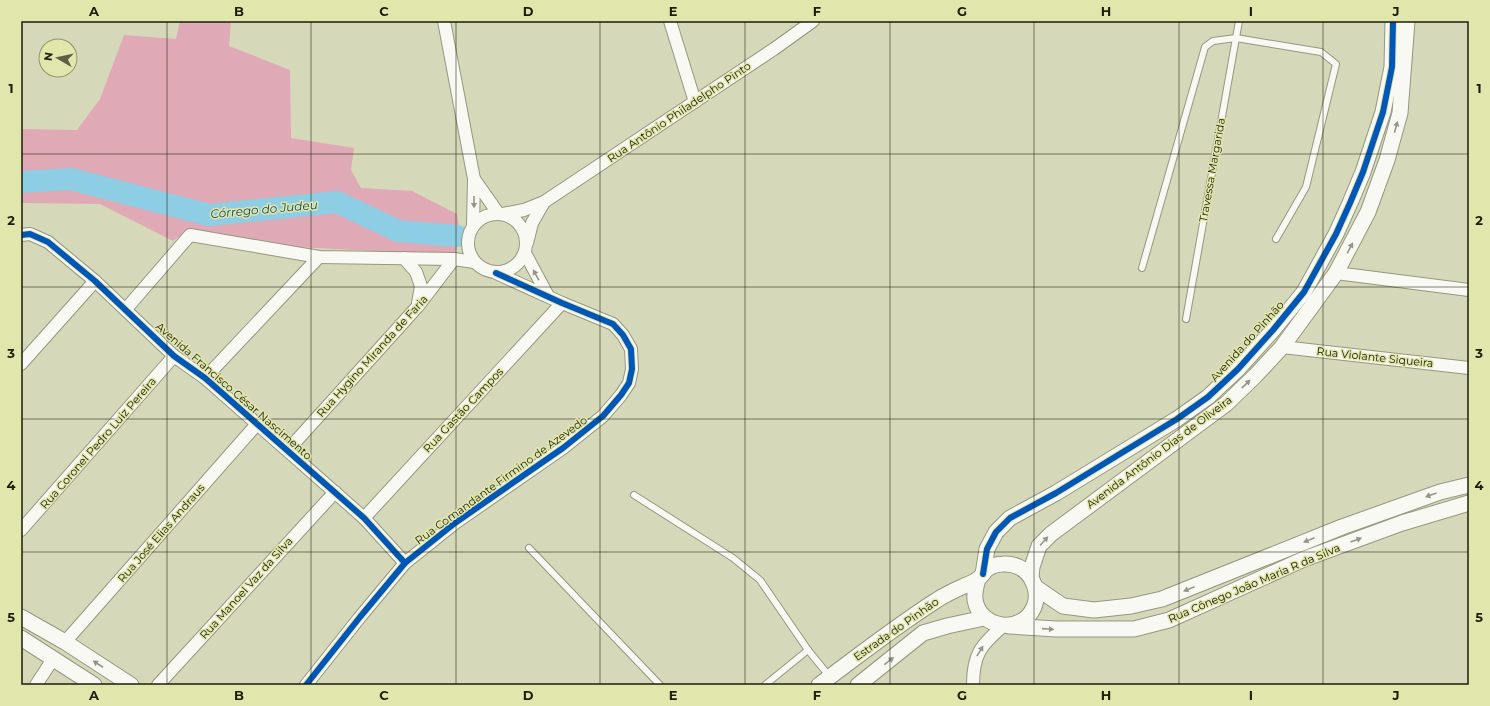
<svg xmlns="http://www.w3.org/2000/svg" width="1490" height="706" font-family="Montserrat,sans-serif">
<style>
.forest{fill:#dfa9b5}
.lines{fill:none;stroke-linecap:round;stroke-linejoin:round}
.river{stroke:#8dcee4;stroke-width:22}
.service-casing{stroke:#95977f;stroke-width:8}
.minor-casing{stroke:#95977f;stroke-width:14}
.tertiary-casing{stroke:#95977f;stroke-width:17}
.service{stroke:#f9f9f4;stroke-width:6}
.minor{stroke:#f9f9f4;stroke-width:12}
.tertiary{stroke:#f9f9f4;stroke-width:15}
.cycleway-casing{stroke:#e1e6ac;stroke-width:8}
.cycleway{stroke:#0057b8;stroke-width:6}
.oneway{fill:#959689}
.grid{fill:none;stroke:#1b1d06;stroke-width:1;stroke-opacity:0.55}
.labels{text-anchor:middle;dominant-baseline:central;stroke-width:3;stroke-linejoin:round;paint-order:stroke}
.street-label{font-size:11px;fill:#1b1d06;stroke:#e1e6ac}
.water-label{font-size:12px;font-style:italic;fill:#083f56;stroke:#e1e6ac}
.neatline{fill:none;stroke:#1b1d06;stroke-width:1.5}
.grid-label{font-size:13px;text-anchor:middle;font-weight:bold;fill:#1b1d06}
</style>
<rect width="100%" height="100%" fill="#d6d9b9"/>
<!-- forest -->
<polygon class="forest" points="180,21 220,21 231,23 229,46 290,70 291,138 354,148 351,170 361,188 412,191 457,214 460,234 455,255 297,247 187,231 173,241 100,204 21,203 21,129 77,130 100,99 124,35 176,39"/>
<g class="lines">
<!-- river -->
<polyline class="river" points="21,182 71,179 209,215 337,202 398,231 457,236"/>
<defs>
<g id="service">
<polyline points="1142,268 1205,47 1213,41 1236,38 1321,52 1336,64 1306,187 1276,239"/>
<polyline points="1186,319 1239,21"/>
<polyline points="634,495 733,558 760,580 808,650 830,677"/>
<polyline points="529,548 660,685"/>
<polyline points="765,685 808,650"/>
</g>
<g id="minor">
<polyline points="444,21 474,179 473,225"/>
<polyline points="670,21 695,102"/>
<polyline points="474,179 498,213"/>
<circle cx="497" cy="243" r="29"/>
<polyline points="503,214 524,210 544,202 774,49 813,21"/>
<polyline points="21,235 30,234 48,242 95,281 174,356 205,378 364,518 405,563"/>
<polyline points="527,243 532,223 544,202"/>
<polyline points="525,253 548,296"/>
<polyline points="404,258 416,272 421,286 418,303"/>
<polyline points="1336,273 1469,290"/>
<polyline points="126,309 190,235 319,257 454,259 474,262"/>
<polyline points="1282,347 1469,368"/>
<polyline points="21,364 95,281"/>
<polyline points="205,378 319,257"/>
<polyline points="288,450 418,306 454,259"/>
<polyline points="364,518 562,303"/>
<polyline points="21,530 174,356"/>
<polyline points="65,642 257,424"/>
<polyline points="36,685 53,659"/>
<polyline points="158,685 335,492"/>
<polyline points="306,685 360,617 405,563 455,523 563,448 603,416 621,395 629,383 632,369 631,349 623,335 613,324 562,303 496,273"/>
<path d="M973,685C973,654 981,645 1003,626"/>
</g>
<g id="tertiary">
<polyline points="983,574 987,549 996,532 1010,518 1056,493 1177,419 1208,397 1238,369 1273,330 1304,292 1336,234 1350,203 1363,172 1383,112 1392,67 1393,21"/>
<polyline points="1031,577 1032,567 1039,546 1051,534 1226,404 1255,376 1282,347 1336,273 1368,212 1387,160 1400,113 1407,21"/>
<polyline points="1035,587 1063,606 1094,610 1131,606 1162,599 1342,527 1440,492 1469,485"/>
<polyline points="21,617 65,642 131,685"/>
<polyline points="1009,626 1056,629 1134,629 1169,620 1304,559 1402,523 1469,503"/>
<polyline points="21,638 94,685"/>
<path d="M819,685C858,656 896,626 937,600C946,594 955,590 964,586C969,584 974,582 978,579C980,578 982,575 984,572C988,567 996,564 1003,564C1014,563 1026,569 1031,578C1036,587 1038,598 1034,607C1022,635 980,629 975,600C974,593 976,586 978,579"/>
<polyline points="858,685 923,633 947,626 984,618"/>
</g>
</defs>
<!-- service casing -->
<use href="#service" class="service-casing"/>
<!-- minor casing -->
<use href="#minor" class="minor-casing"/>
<!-- tertiary casing -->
<use href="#tertiary" class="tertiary-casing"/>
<!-- service -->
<use href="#service" class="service"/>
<!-- minor -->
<use href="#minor" class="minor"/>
<!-- tertiary -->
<use href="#tertiary" class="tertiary"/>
<defs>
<g id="cycleway">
<polyline points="21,235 30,234 48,242 95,281 174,356 205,378 364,518 405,563"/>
<polyline points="983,574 987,549 996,532 1010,518 1056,493 1177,419 1208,397 1238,369 1273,330 1304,292 1336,234 1350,203 1363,172 1383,112 1392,67 1393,21"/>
<polyline points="306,685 360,617 405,563 455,523 563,448 603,416 621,395 629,383 632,369 631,349 623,335 613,324 562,303 496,273"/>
</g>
</defs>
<!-- cycleway casing -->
<use href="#cycleway" class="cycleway-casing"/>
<!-- cycleway -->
<use href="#cycleway" class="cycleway"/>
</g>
<!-- one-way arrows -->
<defs><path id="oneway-solid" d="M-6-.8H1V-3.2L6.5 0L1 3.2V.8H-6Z"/></defs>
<g class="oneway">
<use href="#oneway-solid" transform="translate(1396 127) rotate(-75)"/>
<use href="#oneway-solid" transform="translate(474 202) rotate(90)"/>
<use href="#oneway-solid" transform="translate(1350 248) rotate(-62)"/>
<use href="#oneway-solid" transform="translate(536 275) rotate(-119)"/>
<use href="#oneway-solid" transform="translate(1246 384) rotate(-44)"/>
<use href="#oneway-solid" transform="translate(1431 495) rotate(160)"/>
<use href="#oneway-solid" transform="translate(1309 540) rotate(158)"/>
<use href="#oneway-solid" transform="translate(1356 540) rotate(-20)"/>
<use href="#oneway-solid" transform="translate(1044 541) rotate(-48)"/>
<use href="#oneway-solid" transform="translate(1189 589) rotate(158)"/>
<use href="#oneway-solid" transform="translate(1048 629) rotate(4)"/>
<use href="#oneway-solid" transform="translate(980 651) rotate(-59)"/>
<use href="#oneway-solid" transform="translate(889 661) rotate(-38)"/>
<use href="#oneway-solid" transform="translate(98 664) rotate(-147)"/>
</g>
<!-- grid -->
<path class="grid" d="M167,21V685M311,21V685M456,21V685M600,21V685M745,21V685M890,21V685M1034,21V685M1179,21V685M1323,21V685M21,154H1469M21,287H1469M21,419H1469M21,552H1469"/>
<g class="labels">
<!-- street labels -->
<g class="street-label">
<text transform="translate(679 112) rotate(-34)">Rua Antônio Philadelpho Pinto</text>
<text transform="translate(1212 170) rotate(-80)">Travessa Margarida</text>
<text transform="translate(1247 341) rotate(-48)">Avenida do Pinhão</text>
<text transform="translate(372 356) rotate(-48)">Rua Hygino Miranda de Faria</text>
<text transform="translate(1375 357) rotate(6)">Rua Violante Siqueira</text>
<text transform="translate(234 391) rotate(41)">Avenida Francisco César Nascimento</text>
<text transform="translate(463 410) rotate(-47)">Rua Gastão Campos</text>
<text transform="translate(98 443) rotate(-49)">Rua Coronel Pedro Luiz Pereira</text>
<text transform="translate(1159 452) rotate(-37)">Avenida Antônio Dias de Oliveira</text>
<text transform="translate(501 480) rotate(-36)">Rua Comandante Firmino de Azevedo</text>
<text transform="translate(161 533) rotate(-49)">Rua José Elias Andraus</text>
<text transform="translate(1254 583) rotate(-23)">Rua Cônego João Maria R da Silva</text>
<text transform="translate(246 588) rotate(-48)">Rua Manoel Vaz da Silva</text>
<text transform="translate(896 629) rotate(-35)">Estrada do Pinhão</text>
</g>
<!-- water labels -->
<g class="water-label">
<text transform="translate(264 209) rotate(-5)">Córrego do Judeu</text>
</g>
</g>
<!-- border -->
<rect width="1490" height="706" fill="none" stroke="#e1e6ac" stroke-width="44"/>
<!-- north arrow -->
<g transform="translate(58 58) rotate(279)"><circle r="19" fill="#e1e6ac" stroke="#92966a"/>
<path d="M0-3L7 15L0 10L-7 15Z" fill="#5c5f45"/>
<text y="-6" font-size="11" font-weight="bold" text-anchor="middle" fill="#1b1d06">N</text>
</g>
<rect x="22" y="22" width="1446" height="662" class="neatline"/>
<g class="grid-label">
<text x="94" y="16">A</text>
<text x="239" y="16">B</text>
<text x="384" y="16">C</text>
<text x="528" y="16">D</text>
<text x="673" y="16">E</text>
<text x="817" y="16">F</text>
<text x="962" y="16">G</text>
<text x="1106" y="16">H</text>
<text x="1251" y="16">I</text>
<text x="1396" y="16">J</text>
<text x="11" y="93">1</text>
<text x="1479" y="93">1</text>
<text x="11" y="225">2</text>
<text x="1479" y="225">2</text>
<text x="11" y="358">3</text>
<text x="1479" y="358">3</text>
<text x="11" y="490">4</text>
<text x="1479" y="490">4</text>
<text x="11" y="622">5</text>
<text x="1479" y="622">5</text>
<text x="94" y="700">A</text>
<text x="239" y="700">B</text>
<text x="384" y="700">C</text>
<text x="528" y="700">D</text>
<text x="673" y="700">E</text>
<text x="817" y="700">F</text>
<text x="962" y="700">G</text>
<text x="1106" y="700">H</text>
<text x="1251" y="700">I</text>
<text x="1396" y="700">J</text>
</g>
</svg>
